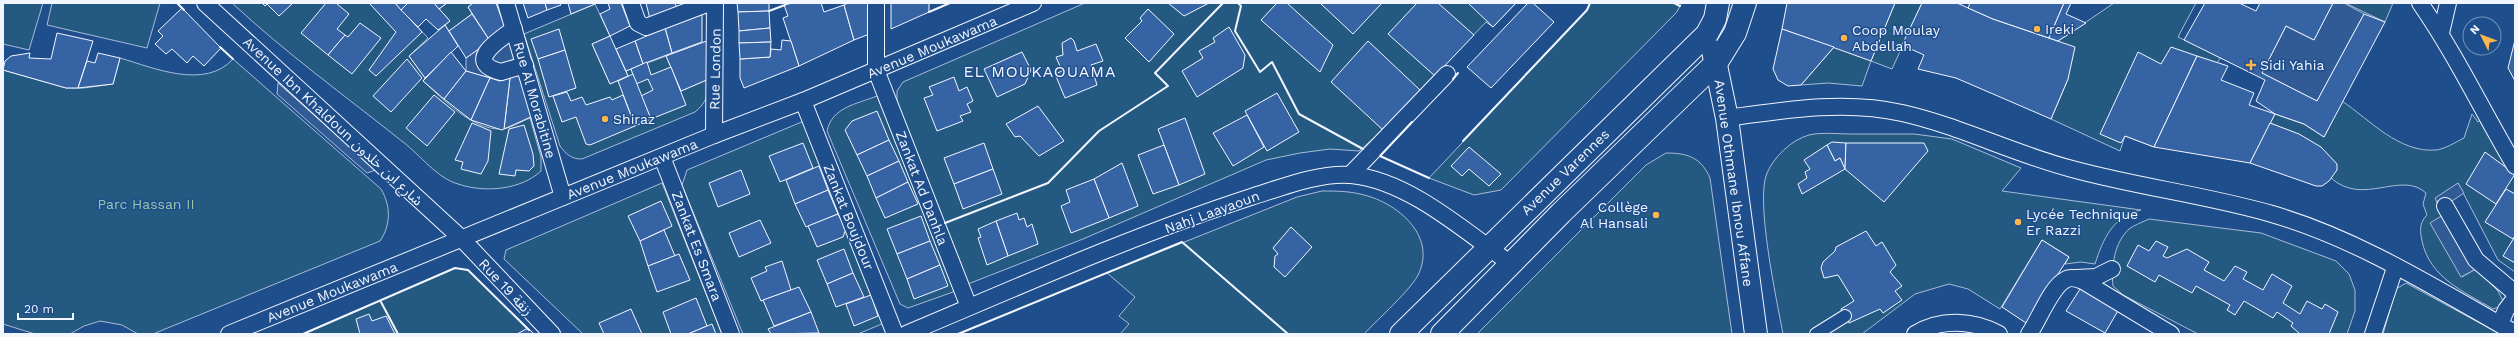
<svg xmlns="http://www.w3.org/2000/svg" width="2518" height="337" font-family="'Work Sans','Noto Sans Arabic',sans-serif">
<style>
.green{fill:#245a82;stroke:#a8bbd7}
.parking{fill:#305b95;stroke:#a8bbd7}
.building{fill:#3563a3;stroke:#f2f6ff}
.lines{fill:none;stroke-linecap:round;stroke-linejoin:round}
.pedestrian-casing{stroke:#f2f6ff;stroke-width:14}
.minor-casing{stroke:#f2f6ff;stroke-width:18}
.secondary-casing{stroke:#f2f6ff;stroke-width:24}
.pedestrian{stroke:#1f4e8c;stroke-width:12}
.minor{stroke:#1f4e8c;stroke-width:16}
.secondary{stroke:#1f4e8c;stroke-width:22}
.wall{stroke:#f2f6ff;stroke-width:2}
.poi-dot{fill:#ffb74d;stroke:#1f4e8c;stroke-width:1.5}
.labels{text-anchor:middle;dominant-baseline:central;stroke-width:3;stroke-linejoin:round;paint-order:stroke}
.poi-label{font-size:14px;fill:#f2f6ff;stroke:#1f4e8c;text-anchor:start}
.street-label{font-size:14px;fill:#f2f6ff;stroke:#1f4e8c}
.park-label{font-size:14px;fill:#97c8a6;stroke:#1f4e8c}
.quarter-label{font-size:16px;letter-spacing:1px;fill:#f2f6ff;stroke:#1f4e8c}
</style>
<rect width="100%" height="100%" fill="#1f4e8c"/>
<!-- green -->
<g class="green">
<polygon points="3,3 43,3 29,50 3,44"/>
<polygon points="52,3 160,3 147,48 47,25"/>
<path d="M232,3H395L428,38L409,56L425,78L423,81C443,99 472,130 501,129C510,129 522,121 530,118L541,157V171C521,190 484,193 458,184C437,178 420,155 403,142C344,95 287,54 232,3Z"/>
<polygon points="447,3 473,3 468,7 472,14 449,31 445,25 450,21 439,9"/>
<polygon points="1085,3 1516,3 1493,27 1486,22 1383,130 1359,151 1330,149 1300,153 1266,160 1083,239 968,284 897,101 897,91 903,82"/>
<polygon points="1590,3 1682,3 1676,13 1501,190 1474,195 1429,178 1587,10"/>
<polygon points="1895,3 1922,3 1892,69 1871,61 1862,86 1828,83 1801,85 1834,47 1871,60"/>
<polygon points="2114,3 2196,3 2178,37 2221,57 2217,63 2197,56 2154,147 2125,136 2120,151 2051,119 2068,79 2058,41"/>
<polygon points="2345,3 2393,3 2385,22"/>
<path d="M595,4L610,36L592,44L610,84L628,76L626,71L666,56L681,91L709,79C708,95 707,102 695,112L582,159C571,159 566,154 560,146L524,34Z"/>
<path d="M120,58C154,68 205,90 233,59L381,189C391,206 391,225 380,241L153,334H138L122,325L100,321L84,326L70,334H35L3,324V70L66,88H84L113,84Z"/>
<path d="M877,96L955,285L953,292L908,308L900,304L827,131C832,107 857,104 877,96Z"/>
<path d="M2342,101C2370,120 2399,153 2436,150C2445,149 2456,142 2464,138L2472,114L2478,122L2481,119L2515,173V272L2498,260L2458,183L2443,215L2462,277L2476,269L2498,291L2503,301L2499,307L2493,309C2463,291 2430,278 2422,241C2420,231 2419,223 2427,215L2423,204L2426,193C2401,170 2363,207 2331,178L2336,164C2316,142 2298,134 2270,123L2275,114L2304,124L2324,137Z"/>
<polygon points="804,121 884,323 858,334 743,334 682,185 687,170"/>
<path d="M1851,134H1914L1952,139L2021,168L2002,191L2141,210C2113,216 2103,239 2095,264L2081,262L2065,264L2069,257L2042,240L2000,309L1968,289L1949,284L1915,294L1862,334H1783C1777,301 1755,201 1767,173C1774,157 1791,140 1809,135C1821,132 1838,134 1851,134Z"/>
<path d="M1666,153C1687,153 1701,157 1710,178L1732,334H1477L1646,165Z"/>
<polygon points="662,183 722,334 583,334 504,259 506,250"/>
<path d="M1322,191C1336,191 1350,191 1364,195C1397,203 1436,235 1419,273C1413,288 1376,321 1364,334H1120L1129,324L1119,316L1135,297L1107,273L1297,197Z"/>
<path d="M2149,219L2261,233L2336,261L2349,274L2355,290V311L2347,334H2198L2123,295L2113,286C2111,267 2114,243 2129,229C2134,225 2143,222 2149,219Z"/>
<polygon points="455,268 468,270 534,334 303,334"/>
<polygon points="2406,283 2500,334 2383,334 2396,289"/>
</g>
<!-- parking -->
<g class="parking">
<polygon points="2333,3 2344,3 2364,14 2317,101 2262,73 2286,26 2314,40"/>
<polygon points="506,30 520,74 500,81 466,71 466,58"/>
<polygon points="278,83 376,170 367,173 277,94"/>
<polygon points="2458,183 2464,193 2440,209 2435,198"/>
<polygon points="2443,215 2476,269 2461,277 2430,223"/>
</g>
<!-- building -->
<g class="building">
<polygon points="262,3 293,3 279,16 267,4 265,6"/>
<polygon points="326,3 336,3 349,14 337,29 345,35 328,55 301,33"/>
<polygon points="369,3 395,3 422,32 376,76 369,70 396,32"/>
<polygon points="395,3 408,3 401,10"/>
<polygon points="408,3 434,3 450,21 438,30 426,19 418,27 401,10"/>
<polygon points="434,3 447,3 439,9"/>
<polygon points="473,3 496,3 506,30 490,41 468,7"/>
<polygon points="523,3 545,3 547,10 528,18"/>
<polygon points="545,3 560,3 561,5 547,10"/>
<polygon points="568,3 595,3 595,4 571,14"/>
<polygon points="608,3 621,3 630,26 610,36 600,14 610,9"/>
<polygon points="646,3 675,3 677,8 650,19"/>
<polygon points="737,3 769,3 769,11 738,12"/>
<polygon points="793,3 821,3 824,12 844,5 854,40 799,66 783,18 788,16 784,5"/>
<polygon points="848,3 872,3 872,33 854,40 844,5"/>
<polygon points="891,3 929,3 929,12 891,29"/>
<polygon points="1168,3 1209,3 1184,16"/>
<polygon points="1277,3 1287,3 1333,45 1320,72 1261,20"/>
<polygon points="1320,3 1382,3 1353,34"/>
<polygon points="1417,3 1438,3 1474,35 1435,76 1388,34"/>
<polygon points="1468,3 1516,3 1493,27"/>
<polygon points="1528,3 1533,3 1554,22 1491,88 1467,67"/>
<polygon points="1787,3 1895,3 1871,61 1782,29"/>
<polygon points="1922,3 1957,3 1993,19 2075,47 2068,79 2051,119 1956,78 1918,69 1924,55 1902,45"/>
<polygon points="1970,3 2064,3 2049,38 1993,19 1968,8"/>
<polygon points="2064,3 2071,3 2066,14 2086,23 2058,41 2049,38"/>
<polygon points="2205,3 2239,3 2256,11 2260,3 2333,3 2314,40 2286,26 2262,73 2317,101 2364,14 2385,22 2324,137 2304,124 2275,114 2256,101 2265,80 2184,40"/>
<polygon points="182,8 221,48 204,66 193,56 187,63 172,49 166,54 155,44 163,36 158,31"/>
<polygon points="1148,9 1174,34 1149,62 1125,38 1142,21 1140,18"/>
<polygon points="702,10 702,42 672,53 665,28"/>
<polygon points="769,11 770,28 739,31 738,12"/>
<polygon points="472,14 490,41 466,58 449,31"/>
<polygon points="360,23 381,38 352,74 328,55 345,35 348,37"/>
<polygon points="445,25 458,46 425,78 409,56"/>
<polygon points="1229,27 1245,55 1243,68 1197,97 1182,71 1203,58 1199,51 1215,42 1213,38"/>
<polygon points="665,28 672,53 643,64 635,41"/>
<polygon points="770,28 771,42 739,43 739,31"/>
<polygon points="559,29 565,50 538,59 531,39"/>
<polygon points="1782,29 1834,47 1801,85 1788,86 1778,80 1773,69"/>
<polygon points="57,33 93,41 78,88 66,88 3,70 5,61 11,56 30,53 29,58 51,59"/>
<polygon points="610,36 628,76 610,84 592,44"/>
<polygon points="1071,38 1074,41 1077,51 1096,44 1103,61 1091,65 1097,85 1065,98 1055,74 1062,71 1056,57 1063,55 1062,43"/>
<polygon points="712,39 712,57 706,58 710,68 706,69 709,79 681,91 666,56"/>
<polygon points="782,40 791,41 799,66 744,88 740,78 740,59 770,57 771,49 781,50"/>
<polygon points="2515,40 2515,81 2508,68"/>
<polygon points="635,41 643,64 626,71 616,49"/>
<polygon points="1368,41 1420,90 1383,130 1331,82"/>
<polygon points="771,42 770,57 740,59 739,43"/>
<polygon points="2171,47 2197,56 2154,147 2125,136 2121,143 2100,134 2138,52 2161,64"/>
<polygon points="565,50 576,88 549,97 538,59"/>
<polygon points="451,52 466,71 444,99 423,81"/>
<polygon points="1022,52 1031,70 1025,84 997,97 984,69"/>
<polygon points="98,53 120,58 113,84 78,88 87,61 95,63"/>
<polygon points="2197,56 2228,66 2221,80 2254,93 2249,105 2275,114 2250,163 2154,147"/>
<polygon points="407,59 422,78 391,112 373,96"/>
<polygon points="647,62 651,75 671,67 686,105 651,119 641,96 653,90 648,79 636,84 631,69"/>
<polygon points="466,71 490,78 471,120 444,99"/>
<polygon points="520,74 533,116 504,129 510,78"/>
<polygon points="633,74 651,119 635,126 618,81"/>
<polygon points="954,77 959,91 967,87 973,101 967,104 971,112 960,116 963,121 937,131 924,98 933,95 929,87"/>
<polygon points="490,78 500,81 510,78 504,129 502,130 471,120"/>
<polygon points="567,92 571,101 582,97 586,105 610,97 612,100 623,95 635,126 590,145 586,144 576,117 562,122 553,96"/>
<polygon points="1277,93 1299,132 1267,151 1245,111"/>
<polygon points="434,95 455,112 427,146 406,128"/>
<polygon points="1038,106 1064,141 1039,156 1020,136 1015,137 1006,124"/>
<polygon points="877,111 889,140 857,155 845,130 852,121"/>
<polygon points="1247,115 1264,147 1233,166 1213,133"/>
<polygon points="1185,118 1205,174 1179,185 1158,129"/>
<polygon points="472,123 491,131 488,161 481,174 461,169 463,162 455,160"/>
<polygon points="2270,123 2299,134 2321,147 2337,164 2337,170 2329,181 2322,186 2316,186 2250,163"/>
<polygon points="524,125 533,154 534,166 529,171 516,170 515,176 499,174 509,129"/>
<polygon points="889,140 899,161 867,176 857,155"/>
<polygon points="1832,142 1846,143 1845,169 1840,158 1835,161 1827,145"/>
<polygon points="803,143 813,168 780,182 769,156"/>
<polygon points="984,143 993,169 954,184 944,158"/>
<polygon points="1846,143 1924,143 1928,151 1884,202 1845,169"/>
<polygon points="1164,145 1179,185 1153,194 1138,155"/>
<polygon points="1827,145 1835,161 1840,158 1845,169 1802,194 1798,184 1807,178 1805,172 1810,169 1804,160"/>
<polygon points="1469,147 1501,174 1489,186 1469,169 1462,176 1451,166"/>
<polygon points="2485,152 2515,174 2496,204 2466,184"/>
<polygon points="899,161 908,182 876,198 867,176"/>
<polygon points="1122,163 1138,206 1109,218 1094,179"/>
<polygon points="819,166 828,190 795,204 786,180"/>
<polygon points="993,169 1002,194 963,209 954,184"/>
<polygon points="741,170 750,194 718,207 709,183"/>
<polygon points="1094,179 1109,218 1071,233 1061,206 1070,202 1066,190"/>
<polygon points="908,182 918,204 885,218 876,198"/>
<polygon points="2506,189 2515,194 2515,236 2513,239 2485,222"/>
<polygon points="828,190 838,214 806,227 795,204"/>
<polygon points="661,201 672,226 640,241 628,216"/>
<polygon points="1017,213 1019,220 1024,218 1027,227 1032,224 1038,244 1008,256 996,221"/>
<polygon points="838,214 846,229 843,237 817,247 808,226"/>
<polygon points="921,216 930,241 897,254 887,229"/>
<polygon points="760,220 771,243 739,257 729,233"/>
<polygon points="996,221 1008,256 987,265 978,238 981,237 978,229"/>
<polygon points="1291,227 1312,247 1285,277 1274,267 1275,256 1278,254 1273,248"/>
<polygon points="664,230 675,256 648,266 640,241"/>
<polygon points="1866,231 1876,246 1882,242 1896,265 1890,272 1902,286 1895,291 1902,300 1883,313 1880,309 1849,323 1841,309 1854,301 1838,275 1824,278 1821,268 1823,262 1835,251 1836,247"/>
<polygon points="2515,236 2515,263 2503,256"/>
<polygon points="2042,240 2069,257 2026,323 2002,307"/>
<polygon points="930,241 940,265 907,279 897,254"/>
<polygon points="2156,241 2168,247 2163,256 2167,258 2187,249 2209,262 2204,270 2224,281 2235,266 2247,272 2243,279 2263,290 2272,274 2292,286 2283,303 2300,314 2307,301 2322,309 2325,304 2338,312 2329,334 2300,334 2291,326 2293,323 2277,312 2273,318 2244,301 2235,315 2227,310 2230,305 2196,286 2192,293 2159,275 2155,282 2127,266 2138,245 2149,251"/>
<polygon points="844,249 853,273 827,284 817,260"/>
<polygon points="679,254 690,280 657,292 648,266"/>
<polygon points="782,261 791,290 761,301 751,278 767,271 765,267"/>
<polygon points="940,265 948,286 914,299 907,279"/>
<polygon points="853,273 864,297 836,307 827,284"/>
<polygon points="2082,286 2119,309 2105,333 2066,311"/>
<polygon points="799,287 811,312 774,326 763,300"/>
<polygon points="871,295 878,316 854,326 846,304"/>
<polygon points="696,298 707,326 688,334 671,334 663,312"/>
<polygon points="631,309 642,334 604,334 599,323"/>
<polygon points="811,312 819,333 771,334 768,329"/>
<polygon points="369,314 372,321 386,316 395,334 360,334 356,319"/>
<polygon points="712,324 716,334 688,334 707,326"/>
<polygon points="528,328 534,334 517,334"/>
</g>
<g class="lines">
<defs>
<polyline id="pedestrian" points="1816,334 1845,316"/>
<g id="minor">
<polyline points="205,3 461,238 552,334"/>
<polyline points="506,3 563,197"/>
<polyline points="631,3 638,23 646,27 709,3"/>
<polyline points="876,3 876,70 969,307"/>
<path d="M2420,3C2456,55 2483,112 2515,166"/>
<path d="M514,29C499,40 463,62 501,72L525,65"/>
<polyline points="2441,33 2448,3"/>
<polyline points="803,101 895,334"/>
<path d="M1727,118C1784,110 1845,100 1902,113C1960,126 2014,154 2072,169C2138,187 2206,195 2272,214C2358,239 2437,289 2515,333"/>
<polyline points="714,135 715,3"/>
<polyline points="662,157 731,334"/>
<polyline points="1350,175 1447,74"/>
<polyline points="2445,206 2476,260 2515,293"/>
<polyline points="2076,278 2096,277 2112,269"/>
<polyline points="2500,324 2506,310 2515,298"/>
<polyline points="229,334 714,135 803,101 1033,3"/>
<path d="M906,334C1020,286 1134,235 1251,197C1280,188 1320,172 1351,175C1408,180 1466,232 1511,264"/>
<path d="M1915,334C1941,318 1973,320 1999,334"/>
<path d="M2029,334C2039,320 2051,287 2065,280C2071,276 2078,279 2083,281L2171,334"/>
<polyline points="2373,334 2395,268"/>
</g>
<g id="secondary">
<polyline points="1713,51 1727,118 1756,334"/>
<polyline points="1401,334 1707,34 1715,19 1718,3"/>
<polyline points="1442,334 1561,213 1717,62 1735,33 1745,3"/>
</g>
</defs>
<!-- pedestrian casing -->
<use href="#pedestrian" class="pedestrian-casing"/>
<!-- minor casing -->
<use href="#minor" class="minor-casing"/>
<!-- secondary casing -->
<use href="#secondary" class="secondary-casing"/>
<!-- pedestrian -->
<use href="#pedestrian" class="pedestrian"/>
<!-- minor -->
<use href="#minor" class="minor"/>
<!-- secondary -->
<use href="#secondary" class="secondary"/>
<!-- wall -->
<g class="wall">
<polyline points="177,3 184,10"/>
<polyline points="1238,3 1241,6 1235,31 1260,72 1272,62 1299,114 1363,149"/>
<polyline points="1674,3 1680,6"/>
<polyline points="769,11 785,5"/>
<polyline points="929,12 950,3"/>
<polyline points="220,47 233,59"/>
<polyline points="1453,79 1458,73"/>
<polyline points="1412,122 1380,156 1429,178"/>
<polyline points="1463,141 1587,10 1590,3"/>
<polyline points="945,223 1048,183 1099,131 1168,86 1155,73 1223,3"/>
<polyline points="381,302 398,334"/>
<polyline points="303,334 455,268 468,270 529,330"/>
<polyline points="958,334 1182,242 1288,334"/>
</g>
</g>
<!-- markers -->
<g class="poi-dot">
<circle cx="2037" cy="29" r="4"/>
<circle cx="1844" cy="38" r="4"/>
<path d="M2249 59h4v4h4v4h-4v4h-4v-4h-4v-4h4z"/>
<circle cx="605" cy="119" r="4"/>
<circle cx="1656" cy="215" r="4"/>
<circle cx="2018" cy="222" r="4"/>
</g>
<g class="labels">
<!-- poi labels -->
<g class="poi-label">
<text x="2045" y="29">Ireki</text>
<text x="1852" y="30">Coop Moulay<tspan x="1852" dy="16">Abdellah</tspan></text>
<text x="2260" y="65">Sidi Yahia</text>
<text x="613" y="119">Shiraz</text>
<text x="1648" y="207" text-anchor="end">Collège<tspan x="1648" dy="16">Al Hansali</tspan></text>
<text x="2026" y="214">Lycée Technique<tspan x="2026" dy="16">Er Razzi</tspan></text>
</g>
<!-- street labels -->
<g class="street-label">
<text transform="translate(932 47) rotate(-23)">Avenue Moukawama</text>
<text transform="translate(715 69) rotate(-89)">Rue London</text>
<text transform="translate(535 100) rotate(74)">Rue Al Morabitine</text>
<text transform="translate(333 121) rotate(43)">Avenue Ibn Khaldoun شارع ابن خلدون</text>
<text transform="translate(632 169) rotate(-22)">Avenue Moukawama</text>
<text transform="translate(1565 172) rotate(-44)">Avenue Varennes</text>
<text transform="translate(1734 183) rotate(82)">Avenue Othmane Ibnou Affane</text>
<text transform="translate(922 188) rotate(69)">Zankat Ad Danhla</text>
<text transform="translate(1212 212) rotate(-20)">Nahj Laayaoun</text>
<text transform="translate(849 217) rotate(68)">Zankat Boujdour</text>
<text transform="translate(697 246) rotate(69)">Zankat Es Smara</text>
<text transform="translate(506 287) rotate(47)">Rue 19 زنقة</text>
<text transform="translate(332 292) rotate(-22)">Avenue Moukawama</text>
</g>
<!-- park labels -->
<g class="park-label">
<text x="146" y="204">Parc Hassan II</text>
</g>
<!-- quarter labels -->
<g class="quarter-label">
<text x="1040" y="71">EL MOUKAOUAMA</text>
</g>
</g>
<!-- border -->
<rect width="2518" height="337" fill="none" stroke="#f2f6ff" stroke-width="8"/>
<!-- north arrow -->
<g transform="translate(2482 36) rotate(312)"><circle r="19" fill="#1f4e8c" stroke="#7391ba"/>
<path d="M0-3L7 15L0 10L-7 15Z" fill="#ffb74d"/>
<text y="-6" font-size="11" font-weight="bold" text-anchor="middle" fill="#f2f6ff">N</text>
</g>
<!-- scale -->
<path d="M18 313v6h55v-6" fill="none" stroke="#f2f6ff" stroke-width="2"/>
<text x="24" y="313" font-size="12" fill="#f2f6ff" stroke="#1f4e8c" stroke-width="3" paint-order="stroke">20 m</text>
</svg>
